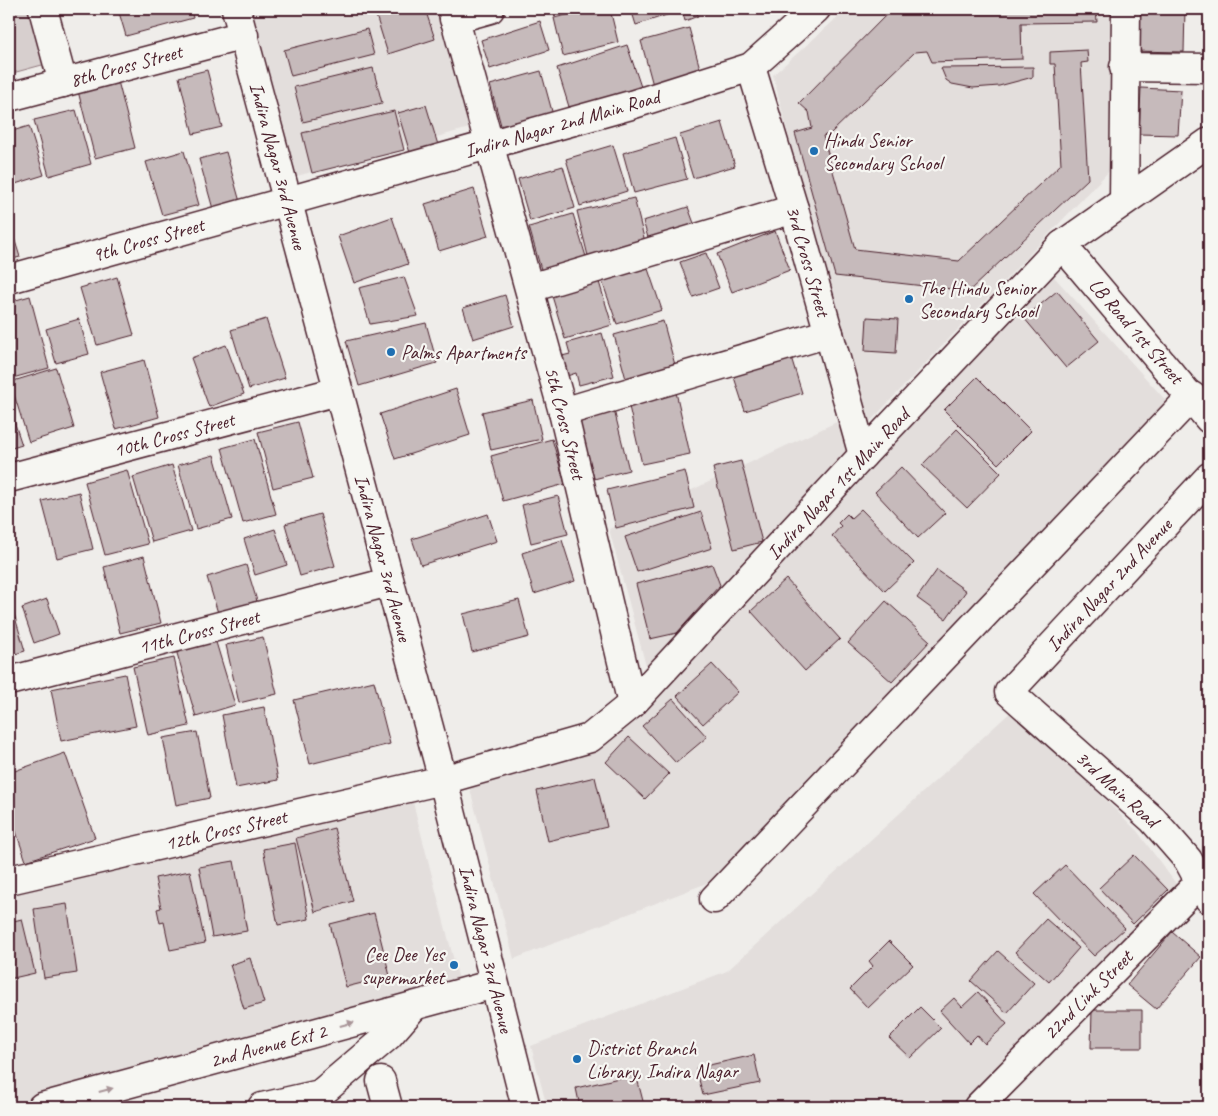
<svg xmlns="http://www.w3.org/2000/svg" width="1218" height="1116" font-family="Caveat,sans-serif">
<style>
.built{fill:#e3dedc}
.green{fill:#d7cfce;stroke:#90777c}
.building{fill:#c6babb;stroke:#4a1f2b}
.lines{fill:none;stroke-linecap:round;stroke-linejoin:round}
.minor-casing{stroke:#4a1f2b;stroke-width:31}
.minor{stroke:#f6f6f2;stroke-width:28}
.oneway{fill:#a99598}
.poi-dot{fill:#1f6fb2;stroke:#f6f6f2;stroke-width:2}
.labels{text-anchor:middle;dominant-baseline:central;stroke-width:4.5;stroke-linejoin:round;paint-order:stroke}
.street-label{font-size:20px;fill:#4a1f2b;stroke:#f6f6f2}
.poi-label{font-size:20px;fill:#4a1f2b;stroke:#f6f6f2;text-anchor:start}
</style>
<rect width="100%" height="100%" fill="#efedea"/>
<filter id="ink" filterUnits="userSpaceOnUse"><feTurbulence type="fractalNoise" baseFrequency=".02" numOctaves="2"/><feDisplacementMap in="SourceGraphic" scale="10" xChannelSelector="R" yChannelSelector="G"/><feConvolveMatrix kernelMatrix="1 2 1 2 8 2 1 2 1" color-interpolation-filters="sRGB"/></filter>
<g filter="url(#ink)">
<!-- built -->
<g class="built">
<polygon points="245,9 449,9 480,125 290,178"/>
<polygon points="847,9 1113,9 1111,169 863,429 773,75"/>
<polygon points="1047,269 1169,404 712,881 514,959 463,762 601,733"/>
<polygon points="843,419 855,460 652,688 609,529"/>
<polygon points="1014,709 1137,831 1188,900 968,1107 547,1107 531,1046 727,971"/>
<polygon points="409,787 460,984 9,1107 9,885"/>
</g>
<!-- green -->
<polygon class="green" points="9,9 39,9 53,62 9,74"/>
<!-- building -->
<g class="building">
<polygon points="118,9 191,9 193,18 126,36"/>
<polygon points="374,9 425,9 435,39 388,54"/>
<polygon points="591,9 610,9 618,42 563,56 554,18"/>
<polygon points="631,9 696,9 698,16 685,21 682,10 636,25"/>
<polygon points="892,9 1096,9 1097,22 1021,23 1022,59 932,62 927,51 915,52 831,133 823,136 855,249 959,261 1061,164 1055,64 1050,64 1050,52 1087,50 1088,62 1081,63 1088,179 969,291 835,276 795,133 812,128 809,112 799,103"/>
<polygon points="1132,9 1185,9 1184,52 1132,51"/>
<polygon points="540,21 549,50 490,69 481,40"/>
<polygon points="689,28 702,76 654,89 641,41"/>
<polygon points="367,29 374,55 291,76 284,50"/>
<polygon points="627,45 641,87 570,110 557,68"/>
<polygon points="1033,67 1033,77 999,86 973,88 952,84 946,80 941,68"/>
<polygon points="373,68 382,103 303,122 294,87"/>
<polygon points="207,70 222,127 193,134 179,77"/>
<polygon points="541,71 553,115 502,129 490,85"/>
<polygon points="118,81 135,148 95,158 78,91"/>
<polygon points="1141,88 1181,90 1178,135 1139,134"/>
<polygon points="426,105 438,145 410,153 398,113"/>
<polygon points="76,110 91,164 49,176 34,120"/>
<polygon points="394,111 404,150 312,173 302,133"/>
<polygon points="722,122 735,166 693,178 680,135"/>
<polygon points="29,126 44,175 12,185 9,175 9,132"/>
<polygon points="675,138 687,179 634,193 623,153"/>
<polygon points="613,145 627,191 580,206 566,159"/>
<polygon points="184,151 199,205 162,215 146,162"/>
<polygon points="226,152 240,202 213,209 199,159"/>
<polygon points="563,166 575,208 530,221 518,179"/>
<polygon points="474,189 488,236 439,251 425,204"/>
<polygon points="634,198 645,242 588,256 577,211"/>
<polygon points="688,207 695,226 649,241 643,221"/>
<polygon points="573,214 587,260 542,273 529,227"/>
<polygon points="392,217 408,264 354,283 338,236"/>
<polygon points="9,222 20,257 9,260"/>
<polygon points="775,231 790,270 732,292 717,254"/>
<polygon points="706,253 719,288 693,297 680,262"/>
<polygon points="647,266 662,310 617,324 602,281"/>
<polygon points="117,277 134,335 97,345 80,288"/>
<polygon points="404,277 418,316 370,324 359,288"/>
<polygon points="599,282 612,325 565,339 552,296"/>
<polygon points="1057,291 1099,341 1066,368 1024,318"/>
<polygon points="505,295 514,326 473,339 463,308"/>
<polygon points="30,296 49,368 9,379 9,302"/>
<polygon points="867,317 898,319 896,353 865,351"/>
<polygon points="79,319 89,354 56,363 46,329"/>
<polygon points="266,319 285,378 249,389 231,330"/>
<polygon points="663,321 675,365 626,379 614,335"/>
<polygon points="426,323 437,363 359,386 346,341"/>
<polygon points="602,333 614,376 579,385 576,373 567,376 562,356 570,354 567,343"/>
<polygon points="226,345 244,394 209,407 191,358"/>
<polygon points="791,357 802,393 745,411 733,374"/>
<polygon points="144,360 159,417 116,429 100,372"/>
<polygon points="56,368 74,428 29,442 10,382"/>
<polygon points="977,377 1031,431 998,464 944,410"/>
<polygon points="456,389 470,435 395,459 380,414"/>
<polygon points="676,392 690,454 642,464 628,402"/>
<polygon points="533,400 542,439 491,450 482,412"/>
<polygon points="9,406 22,445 9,449"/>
<polygon points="614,410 629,470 594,479 579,418"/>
<polygon points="298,422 313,478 273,488 258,432"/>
<polygon points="957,429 1001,473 967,508 922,465"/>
<polygon points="255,439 276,514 243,523 222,448"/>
<polygon points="552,439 565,484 503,501 491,456"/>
<polygon points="214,455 232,519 196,529 178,465"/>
<polygon points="741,461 762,542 734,549 713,468"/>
<polygon points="172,465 191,531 152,542 133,477"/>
<polygon points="901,467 945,513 918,538 875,492"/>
<polygon points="127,470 148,544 105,555 85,482"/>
<polygon points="685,471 694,508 616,528 607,490"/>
<polygon points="79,492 93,549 57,558 42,501"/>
<polygon points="558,496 568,534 531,543 522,505"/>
<polygon points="861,509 914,563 885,591 832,536 841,526 838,523 847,514 851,518"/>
<polygon points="701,512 712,548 637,572 625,537"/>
<polygon points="320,514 335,566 300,576 285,524"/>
<polygon points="488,514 497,541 421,565 412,539"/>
<polygon points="275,529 287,565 255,575 244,539"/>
<polygon points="562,540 575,581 534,594 522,553"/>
<polygon points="144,556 161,623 120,633 104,567"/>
<polygon points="712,564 720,585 677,633 650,639 636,584"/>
<polygon points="246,565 257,601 218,613 207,577"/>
<polygon points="937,570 966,591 946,619 917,598"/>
<polygon points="786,579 840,639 805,671 751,611"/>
<polygon points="9,597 25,651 9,656"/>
<polygon points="47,599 59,634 34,643 22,608"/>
<polygon points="519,600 529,637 472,652 463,614"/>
<polygon points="886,601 930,641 892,682 848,643"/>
<polygon points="263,637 277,694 239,703 226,645"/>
<polygon points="215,639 235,705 196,717 176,650"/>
<polygon points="174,658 189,726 148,735 133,667"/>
<polygon points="712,664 738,692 703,724 677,696"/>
<polygon points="125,674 136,726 61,741 51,689"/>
<polygon points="374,681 390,744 310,764 294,700"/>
<polygon points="673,699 707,737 676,763 642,726"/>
<polygon points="264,707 278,780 236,788 222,715"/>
<polygon points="197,732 210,798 176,805 163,738"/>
<polygon points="629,737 669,774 645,799 606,762"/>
<polygon points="9,742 16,766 9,768"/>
<polygon points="65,753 95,838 26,861 9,811 9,773"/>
<polygon points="595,777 607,827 548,841 537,791"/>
<polygon points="334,828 353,901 315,912 296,838"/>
<polygon points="295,843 309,919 278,925 263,849"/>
<polygon points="1134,855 1168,890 1133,924 1099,888"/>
<polygon points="234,861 247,931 212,937 199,867"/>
<polygon points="1065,865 1125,928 1094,956 1034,894"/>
<polygon points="190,871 205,943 170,950 164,922 160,923 157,909 161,908 155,878"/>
<polygon points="67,904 77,973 44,978 34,909"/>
<polygon points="374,913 390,976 346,987 330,924"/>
<polygon points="22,919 35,973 9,979 9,922"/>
<polygon points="1046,919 1079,948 1049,982 1015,952"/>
<polygon points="1172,932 1201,957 1156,1009 1127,985"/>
<polygon points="889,941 913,965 868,1008 850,989 873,966 869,961"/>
<polygon points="998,951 1034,983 1007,1013 971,981"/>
<polygon points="250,958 264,1003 244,1009 230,965"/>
<polygon points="978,992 1007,1024 985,1044 977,1035 969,1043 940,1011 954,998 962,1007"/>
<polygon points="920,1007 941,1028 910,1058 889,1038"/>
<polygon points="1092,1010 1142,1010 1142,1048 1091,1048"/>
<polygon points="754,1055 760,1083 703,1095 696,1068"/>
<polygon points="636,1074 644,1105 580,1107 576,1088"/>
</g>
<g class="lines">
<defs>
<g id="minor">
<polyline points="43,9 63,83"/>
<polyline points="236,9 443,780 526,1107"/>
<polyline points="452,9 563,412 632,704"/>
<polyline points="454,19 490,9"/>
<polyline points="751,67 794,209 863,455"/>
<polyline points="1124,67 1209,68"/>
<polyline points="9,97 244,35"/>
<polyline points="1124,200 1126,9"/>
<polyline points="1062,245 1209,419"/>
<polyline points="9,279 631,105 751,67 816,9"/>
<polyline points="530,288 794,209"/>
<polyline points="563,412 829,333"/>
<polyline points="1209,477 1009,692 1153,820 1188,860 1209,899"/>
<polyline points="9,478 338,391"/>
<polyline points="9,681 389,582"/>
<polyline points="9,880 443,780 590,738 632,704 863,455 1062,245 1209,142"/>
<polyline points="714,899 1192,396"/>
<polyline points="381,1081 388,1107"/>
<polyline points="42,1107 494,984"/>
<polyline points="262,1107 320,1094 388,1036 414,1006"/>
<polyline points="978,1107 1199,883"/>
</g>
</defs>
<!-- minor casing -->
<use href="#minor" class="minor-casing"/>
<!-- minor -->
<use href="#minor" class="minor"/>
</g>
<!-- one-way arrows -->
<defs><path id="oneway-solid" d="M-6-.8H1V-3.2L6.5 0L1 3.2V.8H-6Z" transform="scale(1.25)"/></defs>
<g class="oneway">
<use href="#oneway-solid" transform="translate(347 1024) rotate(-15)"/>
<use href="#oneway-solid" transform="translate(106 1090) rotate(-15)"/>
</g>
</g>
<!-- markers -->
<g class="poi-dot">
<circle cx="814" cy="151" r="5"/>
<circle cx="909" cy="299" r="5"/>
<circle cx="391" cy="352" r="5"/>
<circle cx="454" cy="965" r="5"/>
<circle cx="577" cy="1059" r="5"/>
</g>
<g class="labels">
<!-- street labels -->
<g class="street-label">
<text transform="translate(126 66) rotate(-15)">8th Cross Street</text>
<text transform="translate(562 124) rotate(-16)">Indira Nagar 2nd Main Road</text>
<text transform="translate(278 166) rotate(75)">Indira Nagar 3rd Avenue</text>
<text transform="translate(148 240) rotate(-16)">9th Cross Street</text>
<text transform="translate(808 261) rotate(74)">3rd Cross Street</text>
<text transform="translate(1136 331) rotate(49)">LB Road 1st Street</text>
<text transform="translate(565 423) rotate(76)">5th Cross Street</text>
<text transform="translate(174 435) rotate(-15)">10th Cross Street</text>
<text transform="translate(838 484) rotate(-47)">Indira Nagar 1st Main Road</text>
<text transform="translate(383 558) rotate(75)">Indira Nagar 3rd Avenue</text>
<text transform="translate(1109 585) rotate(-47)">Indira Nagar 2nd Avenue</text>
<text transform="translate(199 632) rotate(-15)">11th Cross Street</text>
<text transform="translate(1117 789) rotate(42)">3rd Main Road</text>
<text transform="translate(226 830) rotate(-13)">12th Cross Street</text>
<text transform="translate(486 949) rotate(76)">Indira Nagar 3rd Avenue</text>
<text transform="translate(1088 995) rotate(-45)">22nd Link Street</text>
<text transform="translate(268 1046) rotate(-15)">2nd Avenue Ext 2</text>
</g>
<!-- poi labels -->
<g class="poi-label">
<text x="824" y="140">Hindu Senior<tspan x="824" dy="23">Secondary School</tspan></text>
<text x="919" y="288">The Hindu Senior<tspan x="919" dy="23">Secondary School</tspan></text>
<text x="401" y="352">Palms Apartments</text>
<text x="444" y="954" text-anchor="end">Cee Dee Yes<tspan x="444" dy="23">supermarket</tspan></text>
<text x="587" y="1048">District Branch<tspan x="587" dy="23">Library, Indira Nagar</tspan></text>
</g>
</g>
<!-- margin -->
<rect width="1218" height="1116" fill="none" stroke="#f6f6f2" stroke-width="30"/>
<rect x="15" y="15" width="1188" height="1086" fill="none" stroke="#4a1f2b" stroke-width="2" filter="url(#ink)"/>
</svg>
